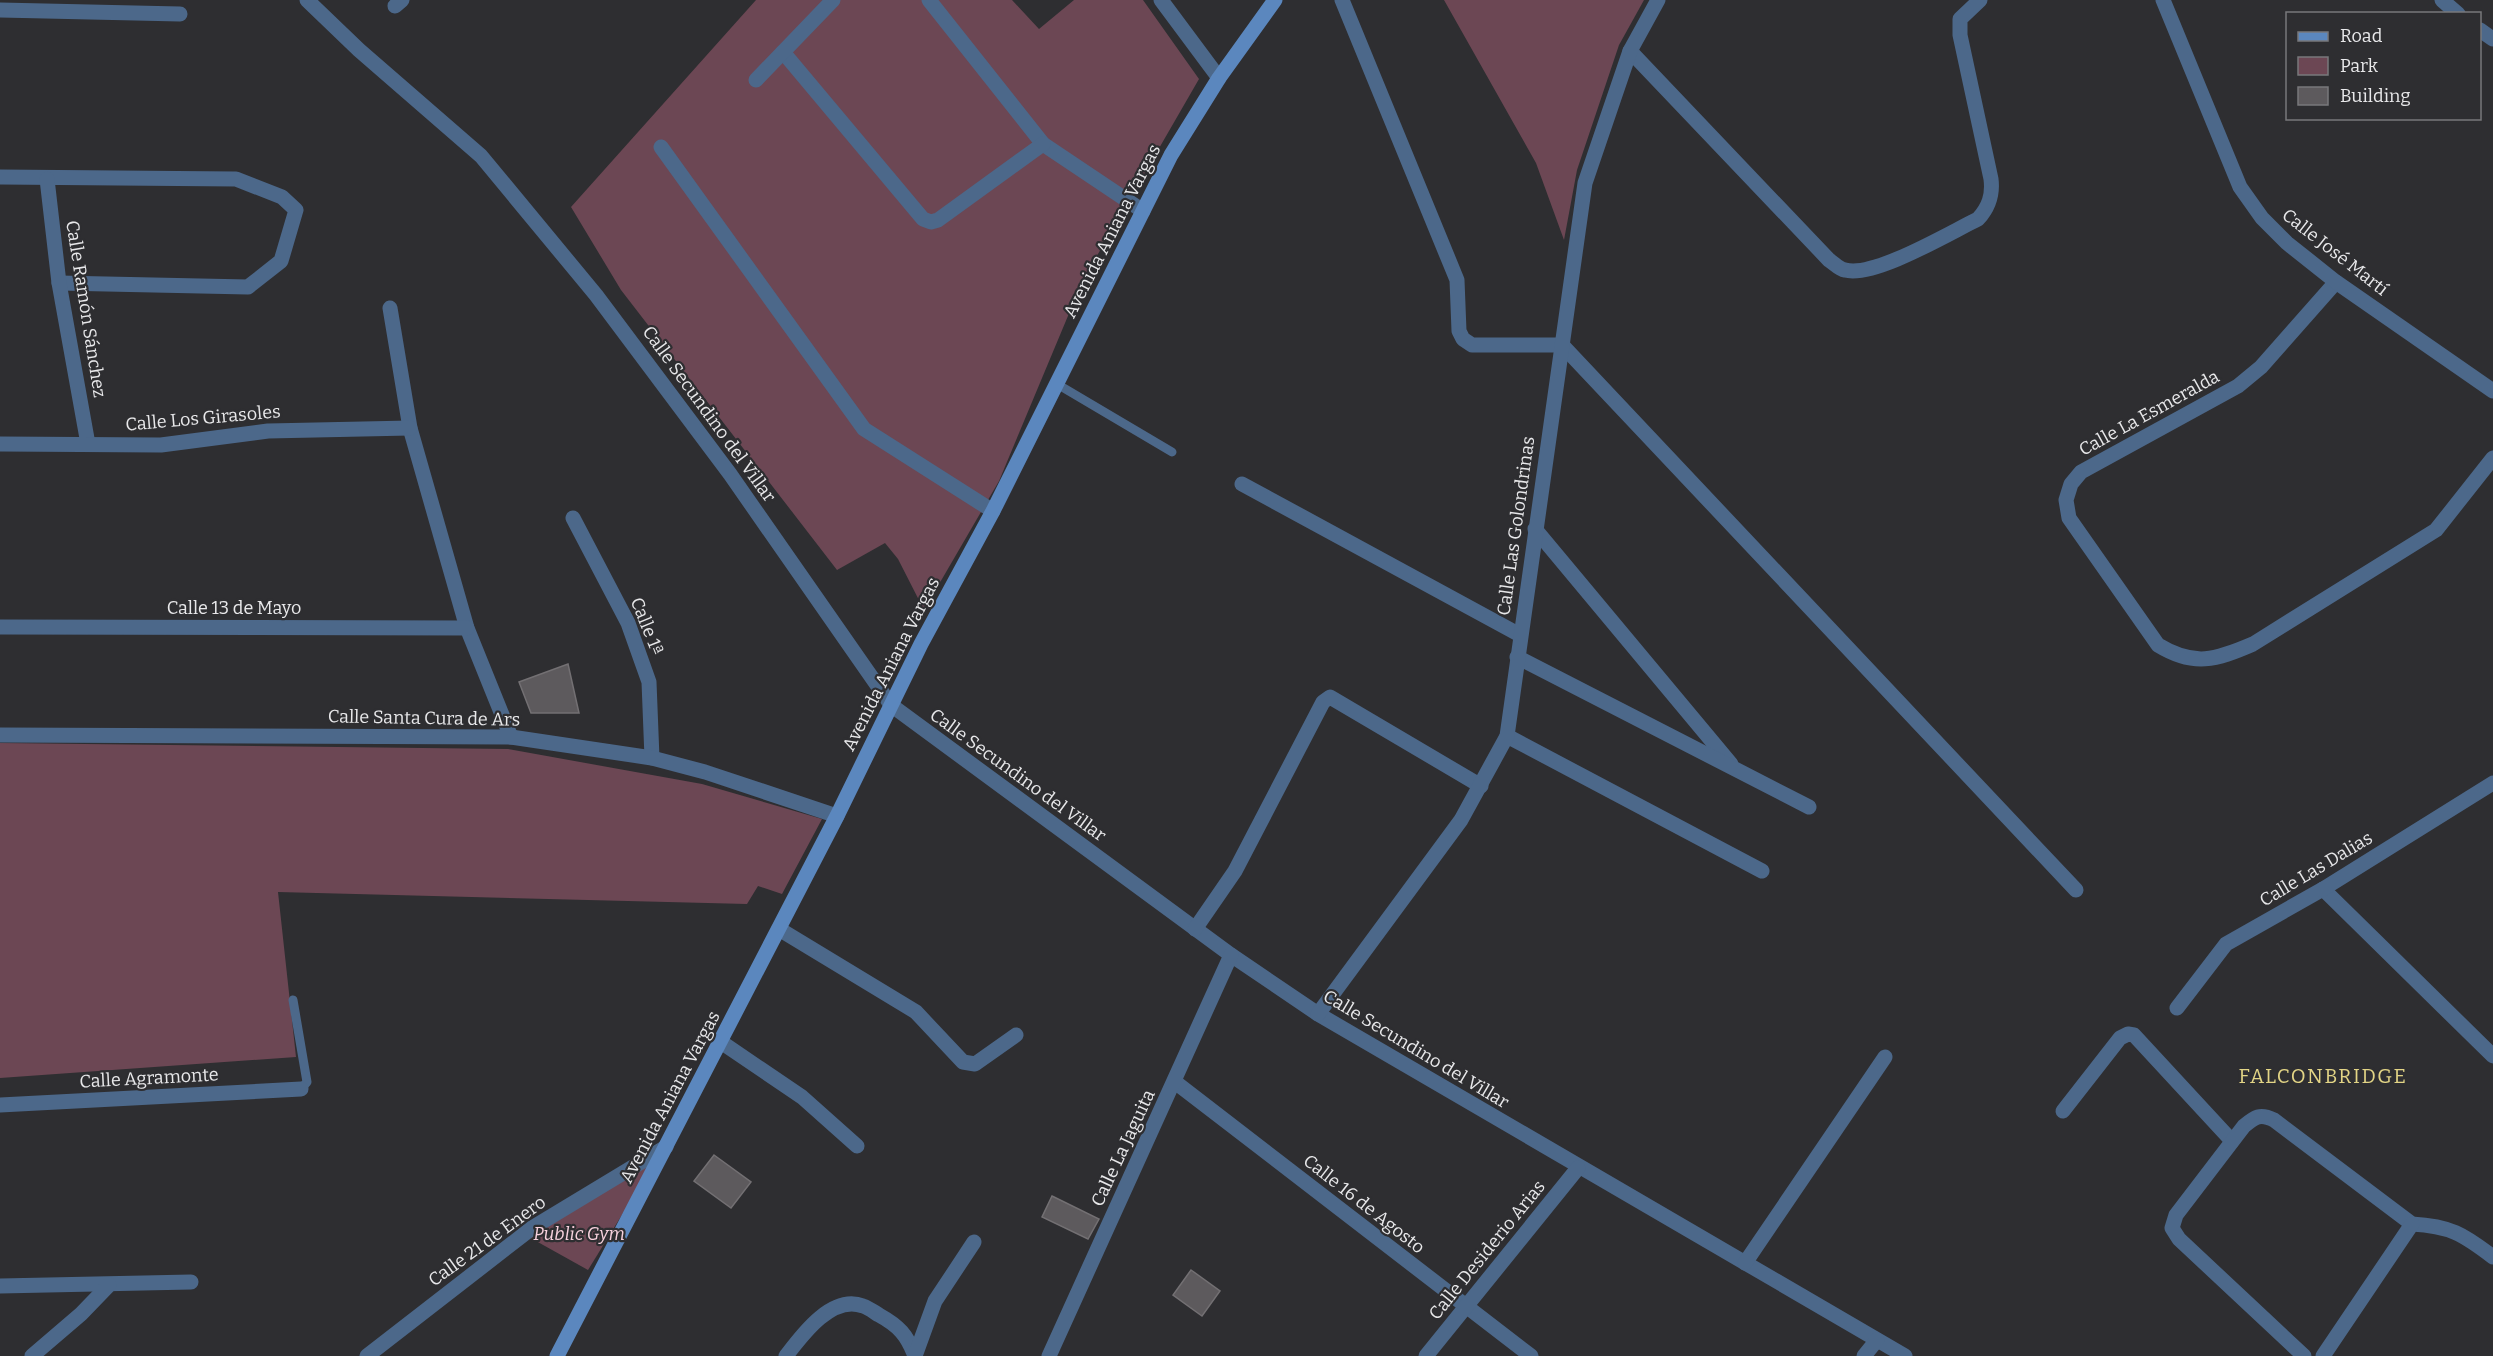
<svg xmlns="http://www.w3.org/2000/svg" width="2493" height="1356" font-family="Bitter,serif">
<style>
.green{fill:#6c4754}
.building{fill:#5d5a5d;stroke:#737073;stroke-width:1.5}
.lines{fill:none;stroke-linecap:round;stroke-linejoin:round}
.service{stroke:#4c688a;stroke-width:9}
.minor{stroke:#4c688a;stroke-width:15}
.tertiary{stroke:#4c688a;stroke-width:15}
.secondary{stroke:#5b87be;stroke-width:15}
.labels{text-anchor:middle;dominant-baseline:central;stroke-width:4.5;stroke-linejoin:round;paint-order:stroke}
.street-label{font-size:18px;fill:#e8e8ea;stroke:#2e2e31}
.park-label{font-size:18px;font-style:italic;fill:#f8d2de;stroke:#2e2e31}
.neighbourhood-label{font-size:20px;letter-spacing:1.5px;fill:#e3d586;stroke:#2e2e31}
</style>
<rect width="100%" height="100%" fill="#2e2e31"/>
<!-- green -->
<g class="green">
<polygon points="756,0 1012,0 1039,29 1074,0 1143,0 1199,79 1083,280 999,481 924,610 898,559 885,543 837,570 621,290 571,207"/>
<polygon points="1444,0 1644,0 1619,45 1577,170 1564,240 1536,163"/>
<polygon points="0,743 508,749 702,784 822,819 782,894 758,886 747,904 278,892 296,1057 0,1078"/>
<polygon points="660,1153 588,1270 527,1236"/>
</g>
<!-- building -->
<g class="building">
<polygon points="568,664 579,713 531,713 519,682"/>
<polygon points="714,1155 751,1182 731,1208 694,1181"/>
<polygon points="1052,1196 1099,1219 1088,1239 1042,1217"/>
<polygon points="1191,1270 1220,1291 1202,1316 1173,1295"/>
</g>
<g class="lines">
<!-- service -->
<g class="service">
<polyline points="1057,384 1172,452"/>
<polyline points="293,1000 307,1082 301,1089"/>
</g>
<!-- minor -->
<g class="minor">
<polyline points="307,0 359,50 481,156 596,295 730,474 891,705 1231,955 1318,1014 1905,1356"/>
<polyline points="929,0 1043,144 1143,211"/>
<polyline points="1161,0 1219,78"/>
<polyline points="1342,0 1457,280 1459,331 1463,339 1472,345 1562,345 2076,890"/>
<polyline points="2442,0 2458,14"/>
<polyline points="395,6 402,0"/>
<polyline points="0,10 180,14"/>
<polyline points="2480,30 2493,39"/>
<path d="M1630,51L1829,260C1834,263 1839,269 1845,270C1874,278 1949,233 1978,219C1989,207 1993,195 1991,179L1960,35V19L1980,0"/>
<polyline points="783,52 923,219 931,222 938,220 1043,144"/>
<polyline points="756,80 833,0"/>
<polyline points="661,147 864,429 993,511"/>
<polyline points="0,177 236,179 282,197 296,210 281,261 248,287 59,283"/>
<polyline points="47,179 59,283 88,444"/>
<path d="M2336,282L2261,367L2238,386L2081,472L2071,484L2066,500L2069,518L2158,645C2194,667 2216,660 2253,644L2436,530L2493,458"/>
<polyline points="390,308 410,428 467,628 511,737"/>
<polyline points="0,444 161,445 268,431 410,428"/>
<polyline points="1242,484 1520,635"/>
<polyline points="573,518 628,623 649,682 652,758"/>
<polyline points="1535,529 1731,764"/>
<polyline points="0,627 467,628"/>
<polyline points="1517,657 1809,807"/>
<polyline points="1507,736 1762,871"/>
<polyline points="2323,889 2493,1056"/>
<polyline points="779,929 916,1012 963,1062 975,1064 1016,1035"/>
<polyline points="1195,929 1235,871 1323,702 1330,697 1481,786"/>
<polyline points="2177,1008 2226,944 2323,889 2493,783"/>
<polyline points="1318,1014 1461,820 1507,736 1585,183 1630,51 1658,0"/>
<polyline points="721,1042 802,1097 857,1146"/>
<polyline points="1175,1082 1531,1356"/>
<polyline points="0,1105 301,1089"/>
<polyline points="2063,1111 2120,1038 2128,1034 2134,1035 2232,1141"/>
<polyline points="1745,1263 1885,1057"/>
<polyline points="0,1286 191,1282"/>
<polyline points="32,1356 81,1314 109,1285"/>
<polyline points="367,1356 532,1228 666,1147"/>
<path d="M786,1356C802,1335 832,1294 863,1306C869,1308 874,1312 879,1315C899,1326 907,1335 915,1356"/>
<polyline points="915,1356 935,1301 974,1242"/>
<polyline points="1049,1356 1231,955"/>
<polyline points="1426,1356 1578,1168"/>
<polyline points="1864,1356 1877,1340"/>
<path d="M2304,1356L2179,1239L2172,1228L2176,1215L2244,1126C2255,1117 2260,1113 2274,1120L2412,1224C2450,1226 2463,1234 2493,1257"/>
<polyline points="2323,1356 2412,1224"/>
</g>
<!-- tertiary -->
<g class="tertiary">
<polyline points="2163,0 2240,187 2262,218 2287,243 2336,282 2493,391"/>
<polyline points="0,735 511,737 652,758 705,772 837,816"/>
</g>
<!-- secondary -->
<polyline class="secondary" points="557,1356 837,816 921,644 993,511 1171,155 1219,78 1275,0"/>
</g>
<g class="labels">
<!-- street labels -->
<g class="street-label">
<text transform="translate(1112 231) rotate(-63)">Avenida Aniana Vargas</text>
<text transform="translate(2335 252) rotate(38)">Calle José Martí</text>
<text transform="translate(86 309) rotate(81)">Calle Ramón Sánchez</text>
<text transform="translate(2149 413) rotate(-29)">Calle La Esmeralda</text>
<text transform="translate(709 414) rotate(54)">Calle Secundino del Villar</text>
<text transform="translate(203 418) rotate(-5)">Calle Los Girasoles</text>
<text transform="translate(1516 526) rotate(-82)">Calle Las Golondrinas</text>
<text x="234" y="608">Calle 13 de Mayo</text>
<text transform="translate(647 626) rotate(68)">Calle 1ª</text>
<text transform="translate(891 664) rotate(-63)">Avenida Aniana Vargas</text>
<text transform="translate(424 718) rotate(1)">Calle Santa Cura de Ars</text>
<text transform="translate(1018 775) rotate(36)">Calle Secundino del Villar</text>
<text transform="translate(2316 869) rotate(-31)">Calle Las Dalias</text>
<text transform="translate(1416 1049) rotate(31)">Calle Secundino del Villar</text>
<text transform="translate(149 1078) rotate(-3)">Calle Agramonte</text>
<text transform="translate(670 1097) rotate(-62)">Avenida Aniana Vargas</text>
<text transform="translate(1123 1148) rotate(-65)">Calle La Jaguita</text>
<text transform="translate(1364 1204) rotate(38)">Calle 16 de Agosto</text>
<text transform="translate(487 1241) rotate(-36)">Calle 21 de Enero</text>
<text transform="translate(1487 1250) rotate(-51)">Calle Desiderio Arias</text>
</g>
<!-- park labels -->
<g class="park-label">
<text x="579" y="1234">Public Gym</text>
</g>
<!-- neighbourhood labels -->
<g class="neighbourhood-label">
<text x="2323" y="1076">FALCONBRIDGE</text>
</g>
</g>
<!-- legend -->
<rect x="2286" y="12" width="195" height="108" fill="#2e2e31" stroke="#78787b" stroke-width="1.5"/>
<rect x="2298" y="32" width="30" height="9" fill="#5b87be" stroke="#78787b" stroke-width="1.5"/>
<text x="2340" y="42" font-size="18" fill="#e8e8ea">Road</text>
<rect x="2298" y="57" width="30" height="18" fill="#6c4754" stroke="#78787b" stroke-width="1.5"/>
<text x="2340" y="72" font-size="18" fill="#e8e8ea">Park</text>
<rect x="2298" y="87" width="30" height="18" fill="#5d5a5d" stroke="#78787b" stroke-width="1.5"/>
<text x="2340" y="102" font-size="18" fill="#e8e8ea">Building</text>
</svg>
